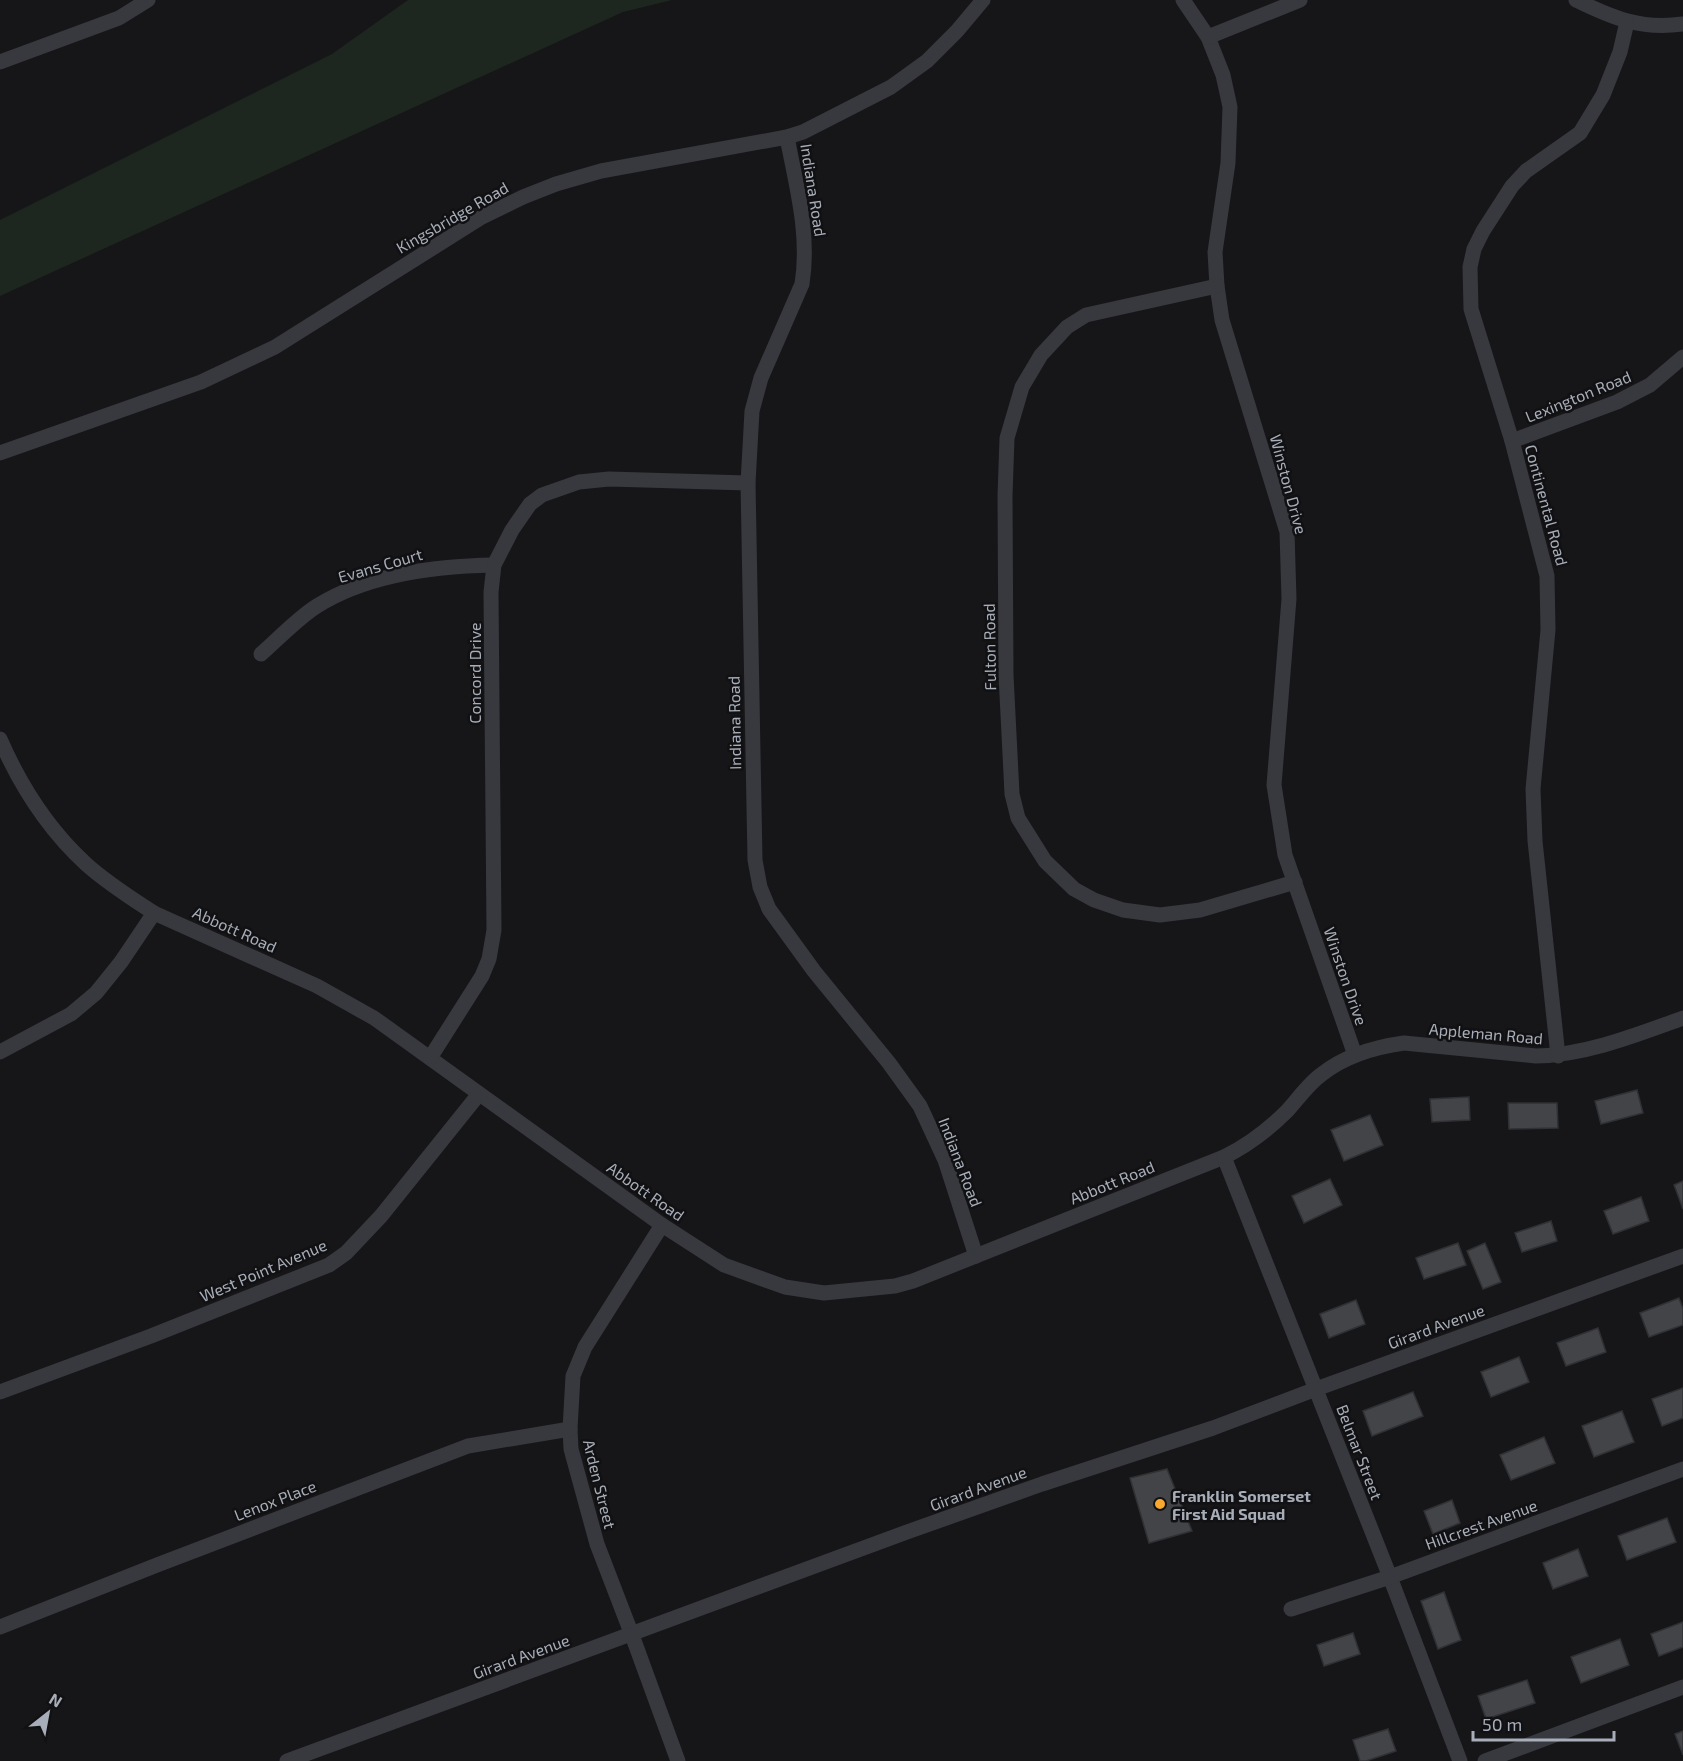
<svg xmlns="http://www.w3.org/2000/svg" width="1683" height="1761" font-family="'Exo 2',sans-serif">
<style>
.green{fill:#1e271f}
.building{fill:#424448;stroke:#303135;stroke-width:1.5}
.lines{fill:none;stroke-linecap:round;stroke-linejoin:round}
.minor{stroke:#37393e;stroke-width:15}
.poi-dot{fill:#f8a72f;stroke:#111113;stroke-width:2}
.labels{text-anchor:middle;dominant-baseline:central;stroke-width:5;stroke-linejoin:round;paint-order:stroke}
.street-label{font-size:16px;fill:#a8aeb9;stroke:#111113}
.poi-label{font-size:16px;font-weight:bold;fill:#a8aeb9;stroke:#111113;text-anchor:start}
</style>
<rect width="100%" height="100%" fill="#161618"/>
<!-- green -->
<polygon class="green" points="408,0 672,0 623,12 0,296 0,220 332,54"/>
<!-- building -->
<g class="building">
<polygon points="1637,1090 1643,1113 1601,1124 1595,1101"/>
<polygon points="1469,1097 1470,1120 1432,1122 1430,1099"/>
<polygon points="1508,1103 1557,1103 1558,1128 1509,1129"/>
<polygon points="1370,1115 1383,1145 1344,1161 1331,1130"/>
<polygon points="1330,1179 1342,1205 1304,1223 1292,1196"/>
<polygon points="1683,1181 1683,1209 1674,1185"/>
<polygon points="1641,1197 1649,1221 1613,1234 1604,1211"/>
<polygon points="1551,1221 1557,1241 1522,1252 1515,1233"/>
<polygon points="1458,1243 1466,1265 1424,1279 1416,1258"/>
<polygon points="1485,1243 1501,1282 1483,1289 1467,1251"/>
<polygon points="1679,1298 1683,1309 1683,1325 1649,1337 1640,1313"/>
<polygon points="1356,1300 1365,1324 1329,1338 1320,1314"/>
<polygon points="1598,1328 1606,1352 1566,1366 1557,1343"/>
<polygon points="1519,1357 1529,1382 1491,1397 1481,1372"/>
<polygon points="1683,1388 1683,1418 1662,1426 1652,1399"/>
<polygon points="1413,1392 1423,1416 1372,1436 1363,1411"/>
<polygon points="1622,1411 1634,1442 1594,1457 1582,1426"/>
<polygon points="1544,1437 1555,1463 1511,1480 1500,1455"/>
<polygon points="1167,1469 1192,1531 1149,1543 1130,1478"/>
<polygon points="1452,1500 1460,1523 1433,1534 1424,1511"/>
<polygon points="1667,1518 1676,1542 1627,1560 1618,1536"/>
<polygon points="1578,1549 1588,1576 1553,1589 1543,1563"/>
<polygon points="1444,1592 1461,1640 1438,1649 1421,1601"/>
<polygon points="1683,1622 1683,1647 1659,1656 1651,1634"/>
<polygon points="1353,1633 1360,1654 1324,1666 1317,1645"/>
<polygon points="1620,1639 1629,1665 1581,1683 1571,1657"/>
<polygon points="1527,1680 1535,1703 1486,1719 1478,1696"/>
<polygon points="1388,1729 1396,1751 1366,1761 1360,1761 1353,1740"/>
<polygon points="1683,1731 1683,1755 1675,1734"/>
</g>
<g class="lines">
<!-- minor -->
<g class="minor">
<polyline points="1183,0 1208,37 1223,75 1230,107 1228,163 1215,252 1217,286 1222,320 1287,532 1289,599 1274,785 1285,855 1355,1055"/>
<path d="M1576,0C1613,18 1641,30 1683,24"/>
<polyline points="1208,37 1300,0"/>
<polyline points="0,62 119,18 148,0"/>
<path d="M787,137C796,185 810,234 802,284L761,378L752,411L748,483L755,860L760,887L769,909L814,971L889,1063L920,1106L945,1160L976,1256"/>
<polyline points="1217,286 1086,315 1067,327 1041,355 1022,387 1007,438 1005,496 1006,675 1012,794 1018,818 1045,861 1074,889 1094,900 1123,910 1160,915 1200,910 1295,882"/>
<polyline points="1512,441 1617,402 1650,385 1683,357"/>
<polyline points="0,453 201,382 275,347 482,217 523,197 556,184 601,171 787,137 803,132 891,87 927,61 957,31 983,0"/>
<path d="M261,654C277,640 299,617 317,606C368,574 434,566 494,565"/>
<path d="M0,739C20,785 49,830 86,864C107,883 131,898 154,913L317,986L374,1018L662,1225L724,1265L785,1287L824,1293L895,1286L913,1281L1224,1157C1246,1146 1269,1129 1287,1111C1298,1099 1309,1083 1322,1074C1345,1056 1375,1047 1404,1043L1536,1056C1586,1055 1636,1035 1683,1018"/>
<polyline points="0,1052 71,1014 96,993 121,962 154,913"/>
<polyline points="1558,1056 1535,841 1533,789 1548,630 1547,576 1512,441 1471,309 1470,267 1474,249 1483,231 1512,186 1526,171 1580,133 1603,95 1620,52 1627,22"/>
<polyline points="430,1058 482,976 489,959 494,930 491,592 494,565 512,530 530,504 542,495 579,482 609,479 748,483"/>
<polyline points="1224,1157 1390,1577 1460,1761"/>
<polyline points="662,1225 585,1347 573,1376 570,1429 571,1449 597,1544 632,1635 678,1761"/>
<polyline points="0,1392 151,1336 329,1265 346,1253 381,1216 479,1094"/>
<polyline points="1291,1609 1390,1577 1683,1469"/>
<polyline points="0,1627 157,1565 468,1446 570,1429"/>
<polyline points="287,1761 907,1532 1042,1484 1213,1428 1316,1389 1683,1256"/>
<polyline points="1485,1761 1683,1687"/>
</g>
</g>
<!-- markers -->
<circle class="poi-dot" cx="1160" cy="1504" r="6"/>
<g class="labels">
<!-- street labels -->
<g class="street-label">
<text transform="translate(814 190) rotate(81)">Indiana Road</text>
<text transform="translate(452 217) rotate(-30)">Kingsbridge Road</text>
<text transform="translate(1578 396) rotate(-22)">Lexington Road</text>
<text transform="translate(1289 484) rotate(75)">Winston Drive</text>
<text transform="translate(1547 505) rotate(75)">Continental Road</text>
<text transform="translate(380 565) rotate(-16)">Evans Court</text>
<text transform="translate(989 647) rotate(-91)">Fulton Road</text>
<text transform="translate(474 673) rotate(-90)">Concord Drive</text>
<text transform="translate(734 723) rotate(-91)">Indiana Road</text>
<text transform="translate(235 929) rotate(24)">Abbott Road</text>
<text transform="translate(1346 976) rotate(71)">Winston Drive</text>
<text transform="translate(1486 1033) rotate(5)">Appleman Road</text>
<text transform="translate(961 1162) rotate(69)">Indiana Road</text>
<text transform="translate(1112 1182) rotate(-22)">Abbott Road</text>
<text transform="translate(646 1191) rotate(35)">Abbott Road</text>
<text transform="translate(263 1270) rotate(-23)">West Point Avenue</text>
<text transform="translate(1436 1326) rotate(-20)">Girard Avenue</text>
<text transform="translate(1360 1452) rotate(69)">Belmar Street</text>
<text transform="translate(600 1484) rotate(76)">Arden Street</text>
<text transform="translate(978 1488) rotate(-20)">Girard Avenue</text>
<text transform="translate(275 1500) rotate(-21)">Lenox Place</text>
<text transform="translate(1481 1524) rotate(-20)">Hillcrest Avenue</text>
<text transform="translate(521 1656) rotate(-20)">Girard Avenue</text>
</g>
<!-- poi labels -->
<g class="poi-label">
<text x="1172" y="1495">Franklin Somerset<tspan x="1172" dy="18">First Aid Squad</tspan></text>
</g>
</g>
<!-- north arrow -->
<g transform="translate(48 1713) rotate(31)" stroke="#111113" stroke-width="4.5" paint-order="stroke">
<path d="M0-4.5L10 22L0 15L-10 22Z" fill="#a8aeb9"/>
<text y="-9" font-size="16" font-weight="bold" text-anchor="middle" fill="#a8aeb9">N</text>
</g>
<!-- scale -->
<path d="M1473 1731v9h141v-9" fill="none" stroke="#a8aeb9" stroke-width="3"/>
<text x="1482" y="1731" font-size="18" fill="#a8aeb9" stroke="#111113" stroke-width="4.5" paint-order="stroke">50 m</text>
</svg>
